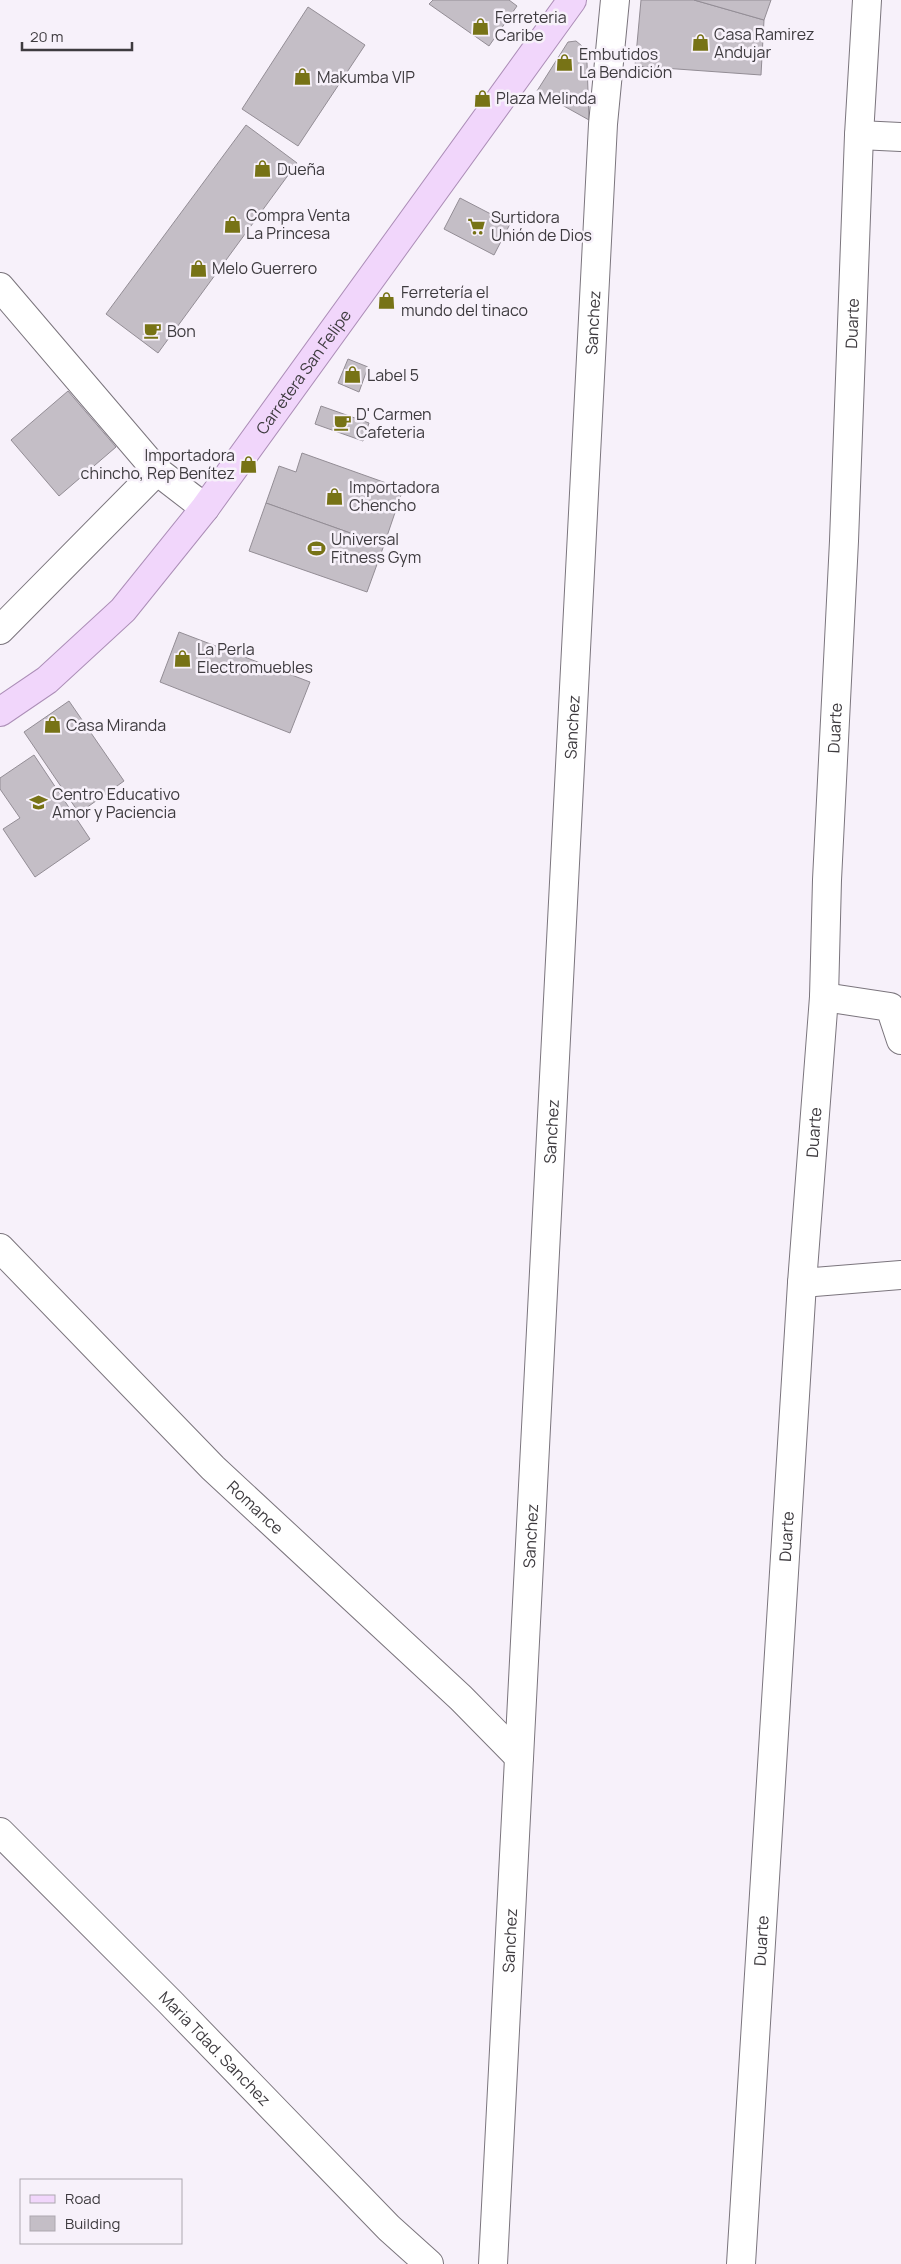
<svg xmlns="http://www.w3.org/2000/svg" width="901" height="2264" font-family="Manrope,sans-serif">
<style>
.building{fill:#c4bec6;stroke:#938d95}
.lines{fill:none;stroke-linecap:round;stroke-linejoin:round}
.minor-casing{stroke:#7b757d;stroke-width:30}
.primary-casing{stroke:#ac8eb7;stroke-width:30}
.minor{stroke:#fff;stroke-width:28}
.primary{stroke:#f1d6fb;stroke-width:28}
.labels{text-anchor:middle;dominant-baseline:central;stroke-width:5;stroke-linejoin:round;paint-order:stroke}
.poi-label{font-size:16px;fill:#3e3b3f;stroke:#f7f1fa;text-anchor:start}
.street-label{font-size:16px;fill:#3e3b3f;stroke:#f7f1fa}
</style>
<rect width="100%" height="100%" fill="#f7f1fa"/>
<!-- building -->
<g class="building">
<polygon points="433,0 509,0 517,6 489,46 429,4"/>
<polygon points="641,0 694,0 764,20 761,75 635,66"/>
<polygon points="694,0 771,0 764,20"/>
<polygon points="308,7 365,45 298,146 242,109"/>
<polygon points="576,41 582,46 587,63 589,120 537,91 568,42"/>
<polygon points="246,125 297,163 158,353 106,314"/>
<polygon points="460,198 510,224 494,255 444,229"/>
<polygon points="348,359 368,367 359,392 338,383"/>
<polygon points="68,391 116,447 59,496 11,440"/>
<polygon points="321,406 369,423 363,441 315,424"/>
<polygon points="302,453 403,489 384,545 266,503 279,466 296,472"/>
<polygon points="266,503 384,545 367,592 249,551"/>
<polygon points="179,632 310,682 290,733 160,682"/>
<polygon points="69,701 124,781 79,813 24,732"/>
<polygon points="34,755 90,839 35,877 3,829 20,818 0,789 0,778"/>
</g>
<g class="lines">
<defs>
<g id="minor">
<polyline points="859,135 901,137"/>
<polyline points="0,287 157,471 205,508"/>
<polyline points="0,630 157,471"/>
<polyline points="824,997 890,1007 901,1040"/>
<path id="s1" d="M0,1248L213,1468L461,1698L519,1757"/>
<polyline points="802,1283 901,1275"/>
<path id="s2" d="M0,1832L170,2002L389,2228L429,2264"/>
<path id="s3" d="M493,2264L603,124L615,0"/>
<path id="s4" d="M741,2264L802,1283L824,997L827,880L844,541L859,135L867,0"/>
</g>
<g id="primary">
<path id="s5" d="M0,712L47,680L123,610L205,508L572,0"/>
</g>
</defs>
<!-- minor casing -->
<use href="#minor" class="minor-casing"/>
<!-- primary casing -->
<use href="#primary" class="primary-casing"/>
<!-- minor -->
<use href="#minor" class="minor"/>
<!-- primary -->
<use href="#primary" class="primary"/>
</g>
<!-- icons -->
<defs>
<symbol id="shop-bare" viewBox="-9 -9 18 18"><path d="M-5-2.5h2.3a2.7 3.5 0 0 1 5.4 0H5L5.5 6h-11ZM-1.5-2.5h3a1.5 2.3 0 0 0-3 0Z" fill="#777316" stroke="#f7f1fa" stroke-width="2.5" paint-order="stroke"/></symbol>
<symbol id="supermarket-bare" viewBox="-9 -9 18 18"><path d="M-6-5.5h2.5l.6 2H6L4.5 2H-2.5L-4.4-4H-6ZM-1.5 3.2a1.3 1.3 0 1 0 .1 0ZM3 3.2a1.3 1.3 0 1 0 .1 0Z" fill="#777316" stroke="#f7f1fa" stroke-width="2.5" paint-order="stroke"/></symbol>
<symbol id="cafe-bare" viewBox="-9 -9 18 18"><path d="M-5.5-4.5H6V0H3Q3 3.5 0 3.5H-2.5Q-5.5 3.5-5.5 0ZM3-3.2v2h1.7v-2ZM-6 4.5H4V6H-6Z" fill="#777316" stroke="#f7f1fa" stroke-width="2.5" paint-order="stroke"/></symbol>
<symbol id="stadium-bare" viewBox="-9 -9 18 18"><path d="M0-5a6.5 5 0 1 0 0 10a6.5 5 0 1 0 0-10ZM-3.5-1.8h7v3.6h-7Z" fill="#777316" stroke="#f7f1fa" stroke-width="2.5" paint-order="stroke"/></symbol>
<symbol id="school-bare" viewBox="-9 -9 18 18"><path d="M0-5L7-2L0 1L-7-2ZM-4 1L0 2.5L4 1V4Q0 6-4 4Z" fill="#777316" stroke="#f7f1fa" stroke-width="2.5" paint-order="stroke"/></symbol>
</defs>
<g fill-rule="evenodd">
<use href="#shop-bare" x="468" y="14" width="25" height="25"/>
<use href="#shop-bare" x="688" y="30" width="25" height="25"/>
<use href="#shop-bare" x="552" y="50" width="25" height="25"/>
<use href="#shop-bare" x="290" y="64" width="25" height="25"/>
<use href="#shop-bare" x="470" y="86" width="25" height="25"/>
<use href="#shop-bare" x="250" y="156" width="25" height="25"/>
<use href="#shop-bare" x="220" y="212" width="25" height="25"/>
<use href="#supermarket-bare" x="464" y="214" width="25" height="25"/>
<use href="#shop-bare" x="186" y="256" width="25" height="25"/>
<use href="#shop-bare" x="374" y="288" width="25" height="25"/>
<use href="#cafe-bare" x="140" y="318" width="25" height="25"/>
<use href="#shop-bare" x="340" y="362" width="25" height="25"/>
<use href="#cafe-bare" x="330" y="410" width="25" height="25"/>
<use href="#shop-bare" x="236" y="452" width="25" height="25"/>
<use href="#shop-bare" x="322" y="484" width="25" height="25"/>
<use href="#stadium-bare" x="304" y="536" width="25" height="25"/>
<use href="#shop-bare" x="170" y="646" width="25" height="25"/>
<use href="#shop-bare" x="40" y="712" width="25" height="25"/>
<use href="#school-bare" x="26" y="790" width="25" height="25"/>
</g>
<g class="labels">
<!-- poi labels -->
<g class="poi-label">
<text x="495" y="17">Ferreteria<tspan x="495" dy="18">Caribe</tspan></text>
<text x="714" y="34">Casa Ramirez<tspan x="714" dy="18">Andujar</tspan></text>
<text x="579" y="54">Embutidos<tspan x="579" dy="18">La Bendición</tspan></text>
<text x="317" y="77">Makumba VIP</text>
<text x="496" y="98">Plaza Melinda</text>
<text x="277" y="169">Dueña</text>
<text x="246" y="215">Compra Venta<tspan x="246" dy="18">La Princesa</tspan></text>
<text x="491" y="217">Surtidora<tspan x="491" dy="18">Unión de Dios</tspan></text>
<text x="212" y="268">Melo Guerrero</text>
<text x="401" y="292">Ferretería el<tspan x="401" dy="18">mundo del tinaco</tspan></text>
<text x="167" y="331">Bon</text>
<text x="367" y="375">Label 5</text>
<text x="356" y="414">D' Carmen<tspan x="356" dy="18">Cafeteria</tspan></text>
<text x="235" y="455" text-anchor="end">Importadora<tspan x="235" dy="18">chincho, Rep Benítez</tspan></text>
<text x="349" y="487">Importadora<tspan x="349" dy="18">Chencho</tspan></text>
<text x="331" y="539">Universal<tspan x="331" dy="18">Fitness Gym</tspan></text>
<text x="197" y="649">La Perla<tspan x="197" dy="18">Electromuebles</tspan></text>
<text x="66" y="725">Casa Miranda</text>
<text x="52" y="794">Centro Educativo<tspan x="52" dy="18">Amor y Paciencia</tspan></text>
</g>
<!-- street labels -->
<g class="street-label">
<text stroke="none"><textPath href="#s3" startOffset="1944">Sanchez</textPath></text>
<text stroke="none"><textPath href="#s4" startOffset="1944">Duarte</textPath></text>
<text stroke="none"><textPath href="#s5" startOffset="459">Carretera San Felipe</textPath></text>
<text stroke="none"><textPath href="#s3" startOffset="1539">Sanchez</textPath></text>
<text stroke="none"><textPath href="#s4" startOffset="1539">Duarte</textPath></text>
<text stroke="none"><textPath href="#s3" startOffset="1134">Sanchez</textPath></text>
<text stroke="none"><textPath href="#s4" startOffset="1134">Duarte</textPath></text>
<text stroke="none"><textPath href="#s1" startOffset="364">Romance</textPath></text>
<text stroke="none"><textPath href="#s3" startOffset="729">Sanchez</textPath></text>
<text stroke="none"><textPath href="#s4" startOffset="729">Duarte</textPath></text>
<text stroke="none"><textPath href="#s3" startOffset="324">Sanchez</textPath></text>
<text stroke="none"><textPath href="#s4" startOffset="324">Duarte</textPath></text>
<text stroke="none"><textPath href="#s2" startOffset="305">Maria Tdad. Sanchez</textPath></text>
</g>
</g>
<!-- legend -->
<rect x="20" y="2179" width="162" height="65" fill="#f7f1fa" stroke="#ada8af"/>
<rect x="30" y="2195" width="25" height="8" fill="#f1d6fb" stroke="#ada8af"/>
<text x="65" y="2204" font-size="15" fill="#3e3b3f">Road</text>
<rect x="30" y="2216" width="25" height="15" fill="#c4bec6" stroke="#ada8af"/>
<text x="65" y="2229" font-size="15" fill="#3e3b3f">Building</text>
<!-- scale -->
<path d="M22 42v8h110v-8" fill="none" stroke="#3e3b3f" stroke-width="2.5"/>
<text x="30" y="42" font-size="15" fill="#3e3b3f" stroke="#f7f1fa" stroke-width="4" paint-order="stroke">20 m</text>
</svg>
